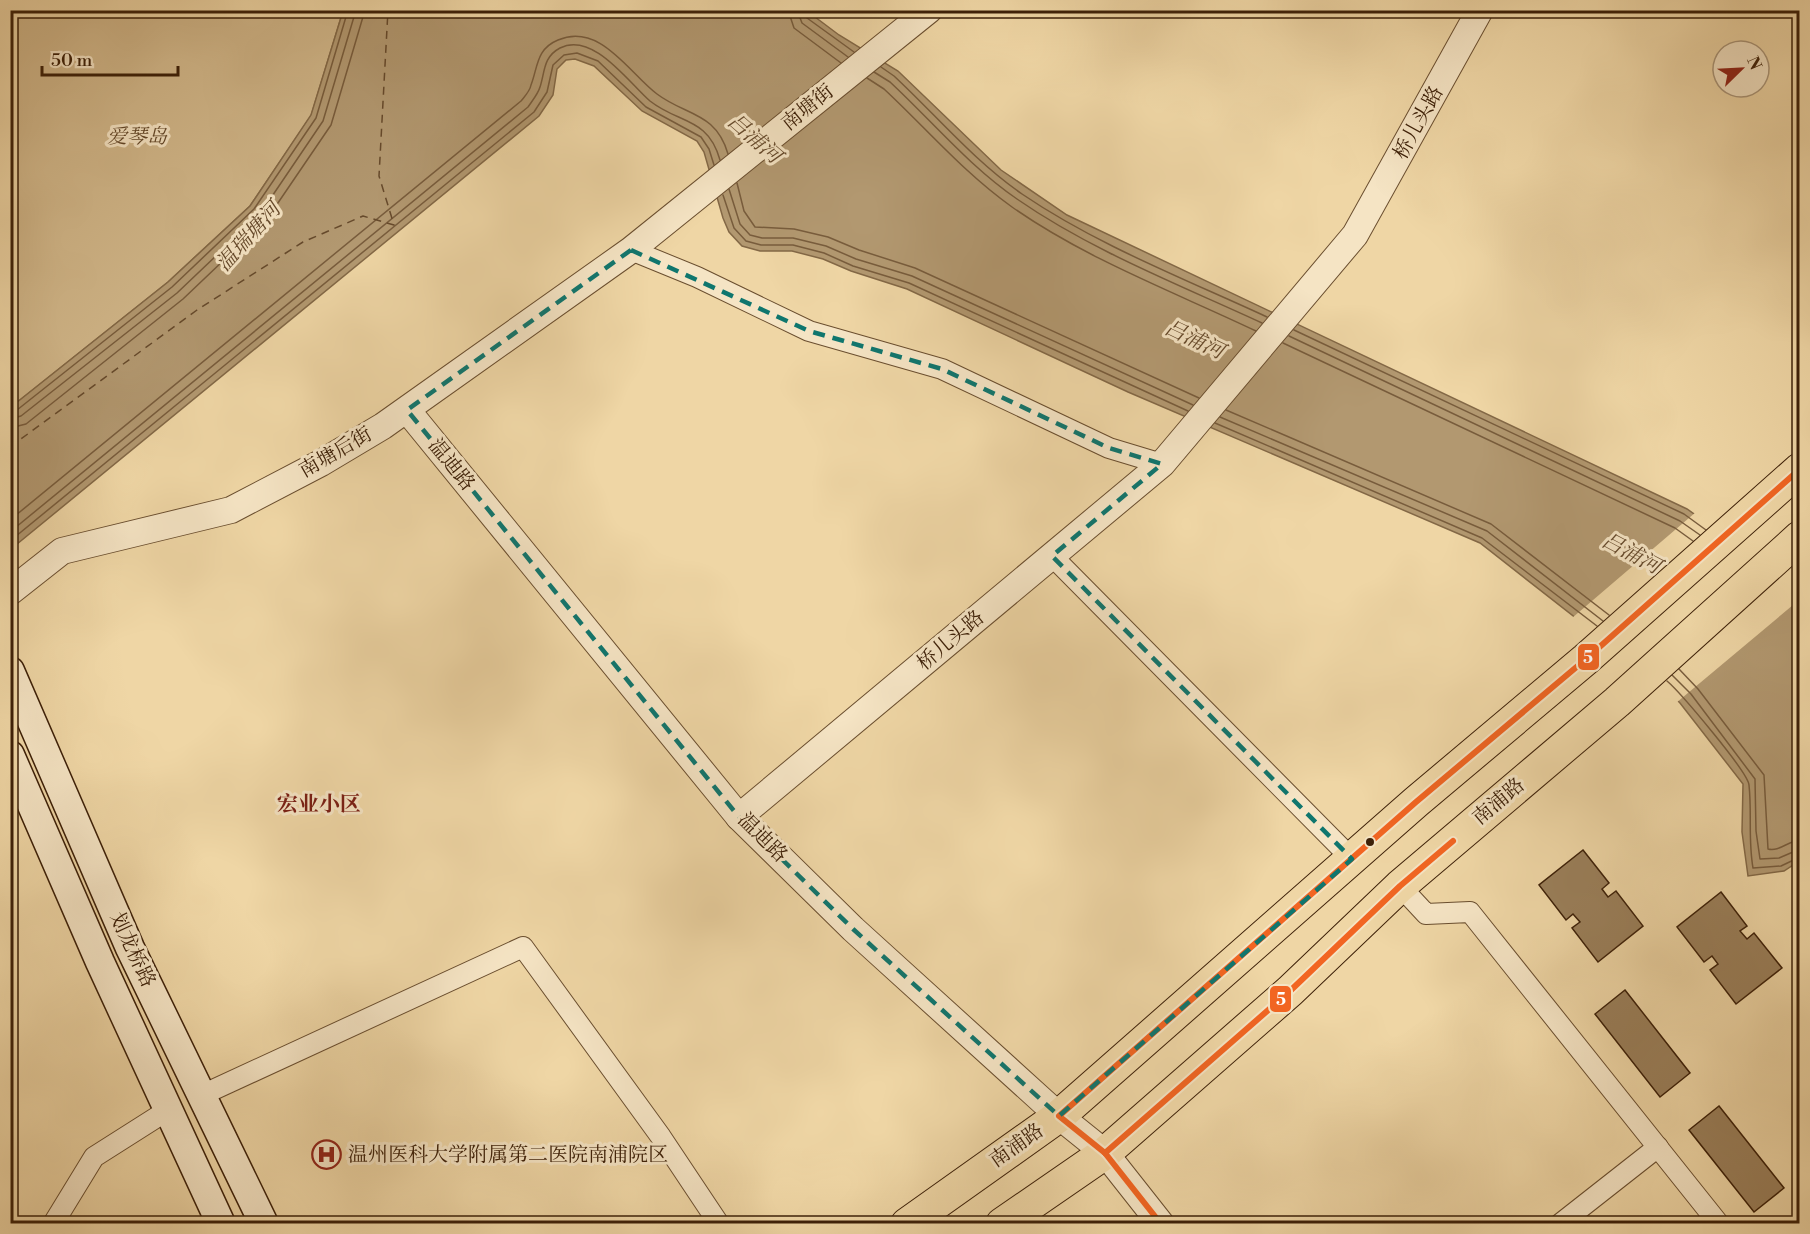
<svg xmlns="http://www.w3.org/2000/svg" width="1810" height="1234" font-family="'Libre Bodoni','Noto Serif SC',serif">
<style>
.green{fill:#d1b78a;stroke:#876c49;stroke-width:1.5}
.water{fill:#b29870;stroke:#836846;stroke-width:1.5}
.pier{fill:#efd6a5}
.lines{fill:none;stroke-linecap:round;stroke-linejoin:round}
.shore{stroke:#785c3c;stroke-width:1.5}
.ferry{stroke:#664a2c;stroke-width:1.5;stroke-dasharray:8 6;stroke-linecap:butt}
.building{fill:#9a7f5a;stroke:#3d2008;stroke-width:1.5}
.minor-casing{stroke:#6a4e2f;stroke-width:22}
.tertiary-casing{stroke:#6a4e2f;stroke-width:28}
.secondary-casing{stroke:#3d2008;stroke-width:31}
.primary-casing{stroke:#3d2008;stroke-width:34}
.minor{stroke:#f5e4c4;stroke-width:20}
.tertiary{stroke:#f5e4c4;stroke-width:26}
.secondary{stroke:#f5e4c4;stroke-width:28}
.primary{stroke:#efd6a5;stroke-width:32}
.bus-1-casing{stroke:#f5e4c4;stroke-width:10}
.bus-1{stroke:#f26522;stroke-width:6}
.marked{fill:none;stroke:#0f766e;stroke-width:4.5;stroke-dasharray:12 8;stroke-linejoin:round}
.bus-dot{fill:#3d2008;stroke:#f5e4c4;stroke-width:2}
.labels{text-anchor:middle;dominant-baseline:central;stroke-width:6;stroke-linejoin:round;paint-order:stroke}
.street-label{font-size:20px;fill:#3d2008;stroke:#f5e4c4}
.park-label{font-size:20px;font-style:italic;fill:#624628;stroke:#f5e4c4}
.poi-label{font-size:20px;fill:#3d2008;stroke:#f5e4c4;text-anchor:start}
.water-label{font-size:21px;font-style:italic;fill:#664a2c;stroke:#f5e4c4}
.neighbourhood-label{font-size:21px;font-weight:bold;fill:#7a1f14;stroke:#f5e4c4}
.line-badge{stroke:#f5e4c4;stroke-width:2}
.badge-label{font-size:16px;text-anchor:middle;font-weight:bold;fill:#fff}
</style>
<rect width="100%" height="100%" fill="#efd6a5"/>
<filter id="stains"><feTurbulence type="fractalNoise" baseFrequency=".00333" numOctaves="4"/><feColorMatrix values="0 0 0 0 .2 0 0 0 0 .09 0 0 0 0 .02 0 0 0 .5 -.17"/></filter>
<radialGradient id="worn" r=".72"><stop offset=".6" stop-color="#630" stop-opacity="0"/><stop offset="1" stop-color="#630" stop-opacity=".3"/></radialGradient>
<!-- green -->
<polygon class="green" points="11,11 343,11 311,116 250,206 168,282 11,407"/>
<!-- water -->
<polygon class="water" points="343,11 807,11 839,35 898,71 1001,170 1067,215 1687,509 1799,589 1799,861 1784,871 1748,876 1742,832 1743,784 1680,703 1664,687 1480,543 1128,392 907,289 851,271 823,259 792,251 760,251 742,246 729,232 723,218 704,152 697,141 642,111 594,66 575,59 566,60 557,69 553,95 539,116 11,549 11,407 168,282 250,206 311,115"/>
<!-- pier -->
<polygon class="pier" points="1696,512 1800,585 1799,600 1676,703 1663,689 1572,618"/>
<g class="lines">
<!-- shore -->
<g class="shore">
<polyline points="788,10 794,28 841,63"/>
<polyline points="797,10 802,23 848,57"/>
<polyline points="804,10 807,18 854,52"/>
<path d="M881,67L894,76C936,115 974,161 1022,194C1097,245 1185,279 1267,317"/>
<path d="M874,72L890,82C932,121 970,167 1017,199C1092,251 1180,285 1262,323"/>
<path d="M867,78L884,89C926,128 964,173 1012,207C1086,259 1174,292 1256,331"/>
<polyline points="737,183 744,211 755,227 794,229 828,237 859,250 915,268 1199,398"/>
<polyline points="729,189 740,224 750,235 762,238 793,238 826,246 856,259 912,276 1193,405"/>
<polyline points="723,195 734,228 746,241 761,245 793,245 824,253 853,266 909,283 1188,411"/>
<polyline points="1294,330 1684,514 1706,530"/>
<polyline points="1289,336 1680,521 1700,535"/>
<polyline points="1283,343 1675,528 1693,541"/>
<polyline points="1226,410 1491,524 1609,615"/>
<polyline points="10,412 17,410 172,287 254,209 316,118 348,10"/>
<polyline points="1220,417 1487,531 1603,621"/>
<polyline points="10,419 21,416 177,293 260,214 323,121 356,10"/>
<polyline points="1215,423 1482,538 1597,626"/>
<polyline points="10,428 26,424 183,299 267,219 331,125 365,10"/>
<path d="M10,520L521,101C525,96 530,91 531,85C538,67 536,49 558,40C600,22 629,73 657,94C686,116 716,112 728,154"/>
<path d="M10,532L528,107C532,101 538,94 540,87C545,72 543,57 560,48C593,31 629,83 650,101C679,124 708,117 720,160"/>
<polyline points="10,541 534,112 547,92 553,65 564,55 577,53 598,61 646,107 701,137 709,149 714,165"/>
<path d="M1679,669L1698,689L1764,775L1768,849C1779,852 1788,841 1800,840"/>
<polyline points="1672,675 1691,694 1755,779 1756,831 1760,859 1779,858 1800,849"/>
<path d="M1667,681C1680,692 1748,772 1749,785C1752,813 1748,840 1753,868L1781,866L1800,857"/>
</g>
<!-- ferry -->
<polyline class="ferry" points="10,447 197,310 303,242 363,216 394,225 379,176 388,10"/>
</g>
<!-- building -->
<g class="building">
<polygon points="1583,850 1609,883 1602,889 1608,897 1616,891 1643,926 1598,962 1572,928 1580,922 1573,914 1566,920 1539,885"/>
<polygon points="1721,892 1747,926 1740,931 1747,939 1754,933 1782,968 1736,1004 1710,970 1718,964 1712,956 1704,962 1677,927"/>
<polygon points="1625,990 1690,1073 1660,1097 1595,1014"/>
<polygon points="1719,1106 1784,1188 1754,1212 1689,1130"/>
</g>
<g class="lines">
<defs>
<g id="minor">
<polyline points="631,250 697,277 809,331 942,369 1109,448 1162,464"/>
<polyline points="1052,556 1352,859"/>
<polyline points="1400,886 1426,914 1470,912 1719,1224"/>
<polyline points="202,1095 523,947 661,1137 719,1224"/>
<polyline points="53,1224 94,1157 168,1110"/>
<polyline points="1560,1224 1658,1147"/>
</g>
<g id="tertiary">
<polyline points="407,410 739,817 853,929 1059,1116 1105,1153 1161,1224"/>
<polyline points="10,592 62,551 231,510 321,463 383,426 631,250 929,10"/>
<polyline points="739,817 1162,464 1355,235 1480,10"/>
</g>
<g id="secondary">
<polyline points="10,671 130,948 264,1224"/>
<polyline points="10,755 100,962 221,1224"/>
</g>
<g id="primary">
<polyline points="907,1224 1059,1116 1416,802 1586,659 1800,469"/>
<polyline points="1002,1224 1105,1153 1290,991 1400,886 1617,702 1800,537"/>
</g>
</defs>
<!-- minor casing -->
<use href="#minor" class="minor-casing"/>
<!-- tertiary casing -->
<use href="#tertiary" class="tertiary-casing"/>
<!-- secondary casing -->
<use href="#secondary" class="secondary-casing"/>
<!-- primary casing -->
<use href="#primary" class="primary-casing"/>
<!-- minor -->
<use href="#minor" class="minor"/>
<!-- tertiary -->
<use href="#tertiary" class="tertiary"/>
<!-- secondary -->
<use href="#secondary" class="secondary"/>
<!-- primary -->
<use href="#primary" class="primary"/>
<defs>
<g id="bus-1">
<polyline points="1105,1153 1290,991 1400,886 1453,841"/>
<polyline points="1161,1224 1105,1153 1059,1116 1416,802 1586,659 1800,469"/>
</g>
</defs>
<!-- bus-1 casing -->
<use href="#bus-1" class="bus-1-casing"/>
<!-- bus-1 -->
<use href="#bus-1" class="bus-1"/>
</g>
<!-- marked area -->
<path class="marked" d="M631,250L809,331L942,369L1109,448L1162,464L1052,556L1352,859L1059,1116L853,929L739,817L407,410Z"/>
<!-- icons -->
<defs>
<symbol id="hospital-ring" viewBox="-11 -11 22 22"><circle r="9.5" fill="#f5e4c4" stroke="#8f2418" stroke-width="1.5"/><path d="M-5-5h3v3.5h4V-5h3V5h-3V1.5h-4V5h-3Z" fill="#8f2418"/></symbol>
</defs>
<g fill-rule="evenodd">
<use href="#hospital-ring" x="310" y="1138" width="33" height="33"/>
</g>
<!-- markers -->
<circle class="bus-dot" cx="1370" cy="842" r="5"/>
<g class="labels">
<!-- street labels -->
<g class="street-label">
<text transform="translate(808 108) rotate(-39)">南塘街</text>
<text transform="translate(1419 123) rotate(-61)">桥儿头路</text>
<text transform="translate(336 453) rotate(-30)">南塘后街</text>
<text transform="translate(451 465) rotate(51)">温迪路</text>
<text transform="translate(951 641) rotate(-40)">桥儿头路</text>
<text transform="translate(1499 802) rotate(-40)">南浦路</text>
<text transform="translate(762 838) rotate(45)">温迪路</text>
<text transform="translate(132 950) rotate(65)">划龙桥路</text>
<text transform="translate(1017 1146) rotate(-35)">南浦路</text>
</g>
<!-- park labels -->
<g class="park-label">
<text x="137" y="137">爱琴岛</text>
</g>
<!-- poi labels -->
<g class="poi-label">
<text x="348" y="1155">温州医科大学附属第二医院南浦院区</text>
</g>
<!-- water labels -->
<g class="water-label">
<text transform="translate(754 139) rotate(41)">吕浦河</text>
<text transform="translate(249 237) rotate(-48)">温瑞塘河</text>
<text transform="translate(1194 340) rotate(25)">吕浦河</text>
<text transform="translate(1631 554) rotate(28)">吕浦河</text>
</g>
<!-- neighbourhood labels -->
<g class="neighbourhood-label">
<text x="319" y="805">宏业小区</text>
</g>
</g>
<g class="line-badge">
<rect x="1577" y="643" width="23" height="28" rx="6" fill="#f26522"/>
<rect x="1269" y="985" width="23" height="28" rx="6" fill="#f26522"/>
</g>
<g class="badge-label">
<text x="1588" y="663">5</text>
<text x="1281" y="1005">5</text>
</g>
<!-- margin -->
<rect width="1810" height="1234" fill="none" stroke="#efd6a5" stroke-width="36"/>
<rect x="12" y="12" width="1786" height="1210" fill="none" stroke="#3d2008" stroke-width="3"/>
<rect x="18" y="18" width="1774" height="1198" fill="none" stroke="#3d2008" stroke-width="1.5"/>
<!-- north arrow -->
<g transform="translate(1741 69) rotate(66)"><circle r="28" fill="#f5e4c4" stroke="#ab9679" stroke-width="1.5"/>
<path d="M0-4.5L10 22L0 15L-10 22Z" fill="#8f2418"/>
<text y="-9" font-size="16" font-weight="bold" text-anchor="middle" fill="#3d2008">N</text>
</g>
<!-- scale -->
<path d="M42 66v9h136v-9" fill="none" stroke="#3d2008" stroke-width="3"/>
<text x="51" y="66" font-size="18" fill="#3d2008" stroke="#f5e4c4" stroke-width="4.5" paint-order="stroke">50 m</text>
<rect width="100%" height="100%" filter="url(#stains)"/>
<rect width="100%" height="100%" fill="url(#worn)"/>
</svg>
